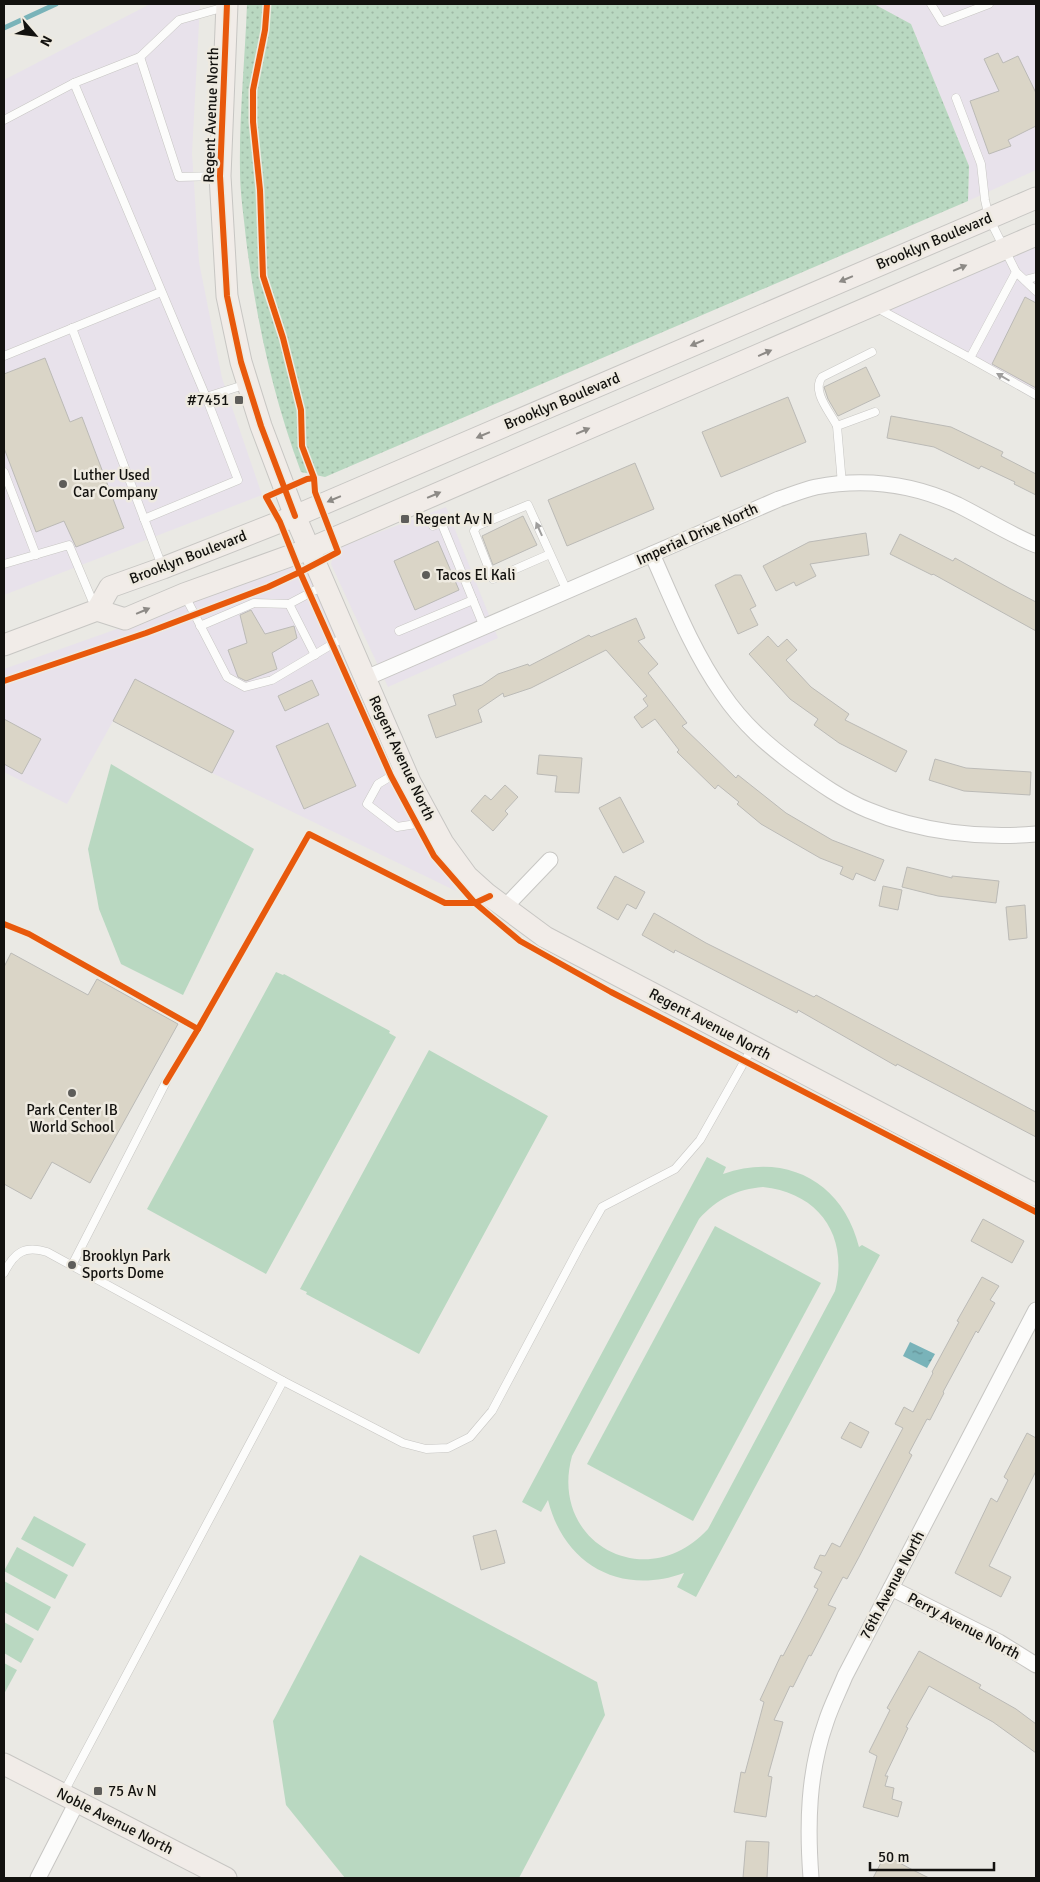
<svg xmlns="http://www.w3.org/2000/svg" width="1040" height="1882" font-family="Signika,sans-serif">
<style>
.commercial{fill:#e8e2eb}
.grass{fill:#b9d8c1;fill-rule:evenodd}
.park{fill:url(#park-dots)}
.water{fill:url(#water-ripples)}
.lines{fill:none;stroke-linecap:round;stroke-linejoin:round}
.stream{stroke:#79b3b9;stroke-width:5}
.building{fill:#dad5c7;stroke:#bbbab6}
.lane-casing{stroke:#c7c6c3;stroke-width:9}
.street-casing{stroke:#c7c6c3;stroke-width:17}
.secondary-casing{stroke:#c7c6c3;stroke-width:23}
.lane{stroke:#fcfcfb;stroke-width:8}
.street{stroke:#fcfcfb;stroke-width:15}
.secondary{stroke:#f1ece8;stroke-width:21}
.cycleway-casing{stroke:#eeeae0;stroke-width:9}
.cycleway{stroke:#e8590c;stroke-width:6}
.oneway{fill:#8d8a86}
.oneway2{fill:#9f9e9d}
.poi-dot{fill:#5e5d5a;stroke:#eeeae0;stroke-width:2}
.labels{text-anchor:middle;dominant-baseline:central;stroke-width:5;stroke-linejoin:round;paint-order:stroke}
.street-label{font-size:15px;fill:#13120f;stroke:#eeeae0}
.poi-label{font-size:15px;fill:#13120f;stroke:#eeeae0;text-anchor:start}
</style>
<defs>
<pattern id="park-dots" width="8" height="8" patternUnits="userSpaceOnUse" patternTransform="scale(1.25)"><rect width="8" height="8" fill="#b9d8c1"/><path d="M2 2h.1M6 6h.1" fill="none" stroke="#9eb8a5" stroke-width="1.8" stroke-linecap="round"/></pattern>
<pattern id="water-ripples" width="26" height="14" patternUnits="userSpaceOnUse" patternTransform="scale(1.25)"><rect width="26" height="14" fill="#79b3b9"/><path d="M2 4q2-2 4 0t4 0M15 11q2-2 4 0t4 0" fill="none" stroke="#629095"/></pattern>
</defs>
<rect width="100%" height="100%" fill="#eae9e4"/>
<!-- commercial -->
<g class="commercial">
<polygon points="150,4 200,4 192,153 199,262 222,378 262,495 4,595 4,80"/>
<polygon points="874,4 1036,4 1036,170 968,201 969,166 911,24"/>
<polygon points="1036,246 1036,400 881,312"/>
<polygon points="446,507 498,638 388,687 331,564 333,555 340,547"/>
<polygon points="292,567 303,569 312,575 407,792 456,891 212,773 113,721 67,804 4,772 4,669"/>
</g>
<!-- grass -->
<g class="grass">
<polygon points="111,764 254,849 183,995 121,964 99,909 88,849"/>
<polygon points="276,972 283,975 284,974 390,1031 389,1033 396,1037 266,1274 147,1209"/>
<polygon points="429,1050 548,1116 419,1354 306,1294 307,1292 300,1289"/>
<path d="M707,1157L726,1167L723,1174C786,1152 843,1182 859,1247L862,1245L880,1255L696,1597L677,1587L684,1573C621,1596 564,1565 548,1500L541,1512L522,1502ZM763,1187C820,1193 849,1237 835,1291L708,1529C647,1596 548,1543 572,1456L699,1219C717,1199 737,1189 763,1187Z"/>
<polygon points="715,1226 821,1283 693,1521 587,1464"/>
<polygon points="34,1516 86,1544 73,1567 21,1539"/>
<polygon points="17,1547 68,1575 55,1599 4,1571"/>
<polygon points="360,1555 597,1682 605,1715 519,1878 345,1878 286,1805 273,1721"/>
<polygon points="4,1581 51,1607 38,1631 4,1612"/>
<polygon points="4,1622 34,1639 21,1663 4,1653"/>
<polygon points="4,1663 17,1670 4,1694"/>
</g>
<!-- park -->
<path class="park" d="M247,4H874L911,24L969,166L968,201L325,477L301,472C273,397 256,319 246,239C244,217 240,194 240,171C239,115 245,60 247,4Z"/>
<!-- water -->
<polygon class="water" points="910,1342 935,1354 927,1368 903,1356"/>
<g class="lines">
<!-- stream -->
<polyline class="stream" points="4,28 56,4"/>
</g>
<!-- building -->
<g class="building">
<polygon points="998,53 1003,63 1018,56 1036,93 1036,126 1008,140 1011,146 989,154 970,101 999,91 984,59"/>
<polygon points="1025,297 1036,303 1036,388 992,364"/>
<polygon points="45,358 70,422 82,417 124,528 76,547 64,521 36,532 4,448 4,374"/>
<polygon points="866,367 880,396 838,416 828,399 824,387"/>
<polygon points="788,397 806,442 721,477 702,432"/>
<polygon points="891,416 951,427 1003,452 1001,456 1036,474 1036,495 1014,484 1015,482 981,466 979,469 934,447 887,438"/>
<polygon points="635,463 654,509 567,546 548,500"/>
<polygon points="523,516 537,545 493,565 482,536"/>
<polygon points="866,533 869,555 810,564 816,576 796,586 794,582 776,591 763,566 809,542"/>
<polygon points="900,534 953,561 955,558 1009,588 1036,602 1036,631 933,574 932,575 890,554"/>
<polygon points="438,541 459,590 415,610 394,561"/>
<polygon points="735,575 741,575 756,606 750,609 758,625 738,634 715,585"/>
<polygon points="251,610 265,634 294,626 297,638 272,653 277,669 246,681 238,677 228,650 247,643 240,615"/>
<polygon points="636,618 645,638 638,641 658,664 648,673 687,723 682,726 736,778 738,775 786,813 832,840 884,860 875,881 856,873 853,880 840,874 843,867 820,858 761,824 737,804 739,802 718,785 715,789 677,752 679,750 655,719 642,728 634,717 648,706 643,699 647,696 606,650 531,688 504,697 503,693 478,710 482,722 436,738 428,715 456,705 453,695 482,685 498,674 528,664 529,666 589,635 591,637"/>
<polygon points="768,636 778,647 787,639 797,650 786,660 811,687 849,714 845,720 907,751 896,772 839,743 814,725 818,719 790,699 749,654"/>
<polygon points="135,679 234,731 212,773 113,721"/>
<polygon points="312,680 319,695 285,711 278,696"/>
<polygon points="4,719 41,739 22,774 4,764"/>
<polygon points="328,723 356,786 304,809 276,746"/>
<polygon points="539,755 582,758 579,793 555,792 557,776 537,774"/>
<polygon points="935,759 966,768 1031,772 1030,795 964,791 929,780"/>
<polygon points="505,785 518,797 505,811 508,814 493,831 471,811 485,795 491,800"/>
<polygon points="620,797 644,842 623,853 599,808"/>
<polygon points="907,867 952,878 952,876 999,881 996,903 938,896 902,887"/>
<polygon points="615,876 645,892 636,909 627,904 618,920 597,908"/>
<polygon points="883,886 902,890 898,910 879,906"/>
<polygon points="1025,905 1027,938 1009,940 1006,907"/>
<polygon points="654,913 706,943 814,997 816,995 1036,1112 1036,1137 897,1064 896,1066 798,1010 797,1013 675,950 674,953 642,935"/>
<polygon points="11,953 88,995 97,979 178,1024 90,1183 52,1162 31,1199 4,1184 4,967"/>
<polygon points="983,1219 1024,1241 1012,1263 971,1241"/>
<polygon points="982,1277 999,1286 990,1300 995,1303 978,1333 976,1331 943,1392 944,1393 930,1420 927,1419 909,1453 912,1455 859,1557 847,1579 843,1577 828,1605 836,1608 811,1656 809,1655 793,1687 790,1686 774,1720 783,1722 768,1776 772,1777 766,1817 734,1812 741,1772 745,1773 764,1702 760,1700 781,1655 783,1656 818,1589 814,1587 822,1572 814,1568 820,1555 825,1556 832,1543 840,1547 903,1428 895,1424 904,1407 913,1412 933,1373 932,1372 959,1322 957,1321"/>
<polygon points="850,1422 869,1432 861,1448 841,1438"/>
<polygon points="1027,1433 1036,1438 1036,1471 989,1566 1011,1577 1001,1597 955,1573 991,1498 997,1502 1008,1480 1004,1477"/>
<polygon points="496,1530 505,1563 481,1570 473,1536"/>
<polygon points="919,1651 981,1685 979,1688 1016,1709 1036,1724 1036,1753 993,1722 929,1686 906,1727 908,1728 885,1776 888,1776 885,1786 894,1788 892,1799 902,1802 898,1817 863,1807 877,1756 869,1752 890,1710 887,1708"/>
<polygon points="746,1841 769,1842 767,1878 743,1878"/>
<polygon points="885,1855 909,1868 929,1878 873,1878"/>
</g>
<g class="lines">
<defs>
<g id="lane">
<polyline points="931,4 942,22 989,4"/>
<polyline points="140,57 179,20 225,7"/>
<polyline points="74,83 206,397 238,480 144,519"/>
<polyline points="4,120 74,83 140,57 179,177 219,176"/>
<polyline points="1016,272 1036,291"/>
<polyline points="1025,280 1036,277"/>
<polyline points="877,308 970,358 1016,272 989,218 985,200 981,164 956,98"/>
<polyline points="72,328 162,566"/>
<polyline points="4,356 161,292"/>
<polyline points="970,358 1036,395"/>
<polyline points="206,397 247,384"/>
<path d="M837,426C830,412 811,391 822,377L872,352"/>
<polyline points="4,472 36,555"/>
<polyline points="842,484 837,426 875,412"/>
<polyline points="433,526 441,522 484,627"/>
<polyline points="550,554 493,579 474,531 477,526 528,505 567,591"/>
<polyline points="4,564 69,545 95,607"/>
<polyline points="185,596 227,677 245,687 272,680 346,636"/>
<polyline points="200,626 254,603 289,604"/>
<polyline points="399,631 473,600"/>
<polyline points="315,655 289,604 323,586"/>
<polyline points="403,769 378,784 367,804 397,827 429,822"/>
<polyline points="72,1265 166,1082"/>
<path d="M4,1273C14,1253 24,1245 47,1252L283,1381L403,1443L426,1449L448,1448L470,1437L492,1411L581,1244L602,1207L675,1169L700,1140L752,1048"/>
<polyline points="64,1792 283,1381"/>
</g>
<g id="street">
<path d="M652,554C673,601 692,650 722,693C743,724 767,745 797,767C819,783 843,800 868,810C920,832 981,839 1036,834"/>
<path d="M366,678L779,499C791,495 803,490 816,487C864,478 913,484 958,505C984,518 1009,534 1036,545"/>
<polyline points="504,908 550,860"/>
<polyline points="891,1588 999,1642 1036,1665"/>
<polyline points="38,1878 77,1802"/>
<path d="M811,1878C807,1825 808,1773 826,1722C831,1706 839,1691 845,1676L1036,1310"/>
</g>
<g id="secondary">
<polyline points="227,4 220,176 227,296 241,362 261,426 295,516 410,782 443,843 467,876 487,894 545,937 1036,1195"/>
<polyline points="97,610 110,587 163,568 295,516 1036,198"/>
<polyline points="4,645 97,610 125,619 184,594 309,549 1036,235"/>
<polyline points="4,1764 226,1878"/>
</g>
</defs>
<!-- lane casing -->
<use href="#lane" class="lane-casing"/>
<!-- street casing -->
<use href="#street" class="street-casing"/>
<!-- secondary casing -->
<use href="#secondary" class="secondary-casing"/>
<!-- lane -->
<use href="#lane" class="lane"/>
<!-- street -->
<use href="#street" class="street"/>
<!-- secondary -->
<use href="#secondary" class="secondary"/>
<defs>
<g id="cycleway">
<polyline points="227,4 220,176 227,296 241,362 261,426 295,516"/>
<polyline points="267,4 265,30 253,90 253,122 260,190 263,276 283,338 301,410 302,446 314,478 315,492 338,552 300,572 280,522 266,497 307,479 314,478"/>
<polyline points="4,681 146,633 268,587 300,572 391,776 434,856 475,903 520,941 611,992 1036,1212"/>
<polyline points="4,924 29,934 198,1029"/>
<polyline points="166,1082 198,1029 309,834 445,903 475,903 490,896"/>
</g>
</defs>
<!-- cycleway casing -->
<use href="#cycleway" class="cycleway-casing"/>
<!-- cycleway -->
<use href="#cycleway" class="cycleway"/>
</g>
<!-- one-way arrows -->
<defs><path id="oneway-solid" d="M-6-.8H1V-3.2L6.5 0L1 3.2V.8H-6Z" transform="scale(1.25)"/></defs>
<g class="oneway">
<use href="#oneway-solid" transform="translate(960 268) rotate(-23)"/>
<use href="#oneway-solid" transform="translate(846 279) rotate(157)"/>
<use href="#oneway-solid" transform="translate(697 343) rotate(157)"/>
<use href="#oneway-solid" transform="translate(765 353) rotate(-24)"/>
<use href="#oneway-solid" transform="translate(583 431) rotate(-23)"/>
<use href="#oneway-solid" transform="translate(483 435) rotate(157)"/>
<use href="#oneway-solid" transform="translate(434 495) rotate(-23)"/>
<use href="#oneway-solid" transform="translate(334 499) rotate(157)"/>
<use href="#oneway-solid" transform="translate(143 611) rotate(-23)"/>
</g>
<g class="oneway2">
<use href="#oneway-solid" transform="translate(1003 377) rotate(-150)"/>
<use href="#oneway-solid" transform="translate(539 529) rotate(-114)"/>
</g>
<!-- markers -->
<g class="poi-dot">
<rect x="234" y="395" width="10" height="10" rx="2.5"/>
<circle cx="63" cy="484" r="5"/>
<rect x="400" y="514" width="10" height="10" rx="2.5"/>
<circle cx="426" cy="575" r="5"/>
<circle cx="72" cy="1093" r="5"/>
<circle cx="72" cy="1265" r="5"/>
<rect x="93" y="1786" width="10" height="10" rx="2.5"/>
</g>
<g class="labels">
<!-- street labels -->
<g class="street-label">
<text transform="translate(211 115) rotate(-88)">Regent Avenue North</text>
<text transform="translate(934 241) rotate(-23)">Brooklyn Boulevard</text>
<text transform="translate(562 401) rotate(-23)">Brooklyn Boulevard</text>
<text transform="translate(697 534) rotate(-24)">Imperial Drive North</text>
<text transform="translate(188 557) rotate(-21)">Brooklyn Boulevard</text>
<text transform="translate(402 758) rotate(65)">Regent Avenue North</text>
<text transform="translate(710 1024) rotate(28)">Regent Avenue North</text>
<text transform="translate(892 1585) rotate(-62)">76th Avenue North</text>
<text transform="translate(964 1626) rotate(28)">Perry Avenue North</text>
<text transform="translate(115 1821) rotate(27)">Noble Avenue North</text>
</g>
<!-- poi labels -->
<g class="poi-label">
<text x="229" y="400" text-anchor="end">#7451</text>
<text x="73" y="475">Luther Used<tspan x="73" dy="17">Car Company</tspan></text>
<text x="415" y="519">Regent Av N</text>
<text x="436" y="575">Tacos El Kali</text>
<text x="72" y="1110" text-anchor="middle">Park Center IB<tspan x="72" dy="17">World School</tspan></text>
<text x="82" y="1256">Brooklyn Park<tspan x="82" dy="17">Sports Dome</tspan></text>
<text x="108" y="1791">75 Av N</text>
</g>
</g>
<!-- border -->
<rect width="1040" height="1882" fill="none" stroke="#13120f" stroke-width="10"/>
<!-- north arrow -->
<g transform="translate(35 35) rotate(118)" stroke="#eeeae0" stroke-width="4" paint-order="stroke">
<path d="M0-4L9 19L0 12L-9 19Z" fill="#13120f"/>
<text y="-8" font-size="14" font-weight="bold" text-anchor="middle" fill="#13120f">N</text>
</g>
<!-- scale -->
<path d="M870 1862v8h124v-8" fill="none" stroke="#13120f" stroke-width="2.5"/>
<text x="878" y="1862" font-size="15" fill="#13120f" stroke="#eeeae0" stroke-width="4" paint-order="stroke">50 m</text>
</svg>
